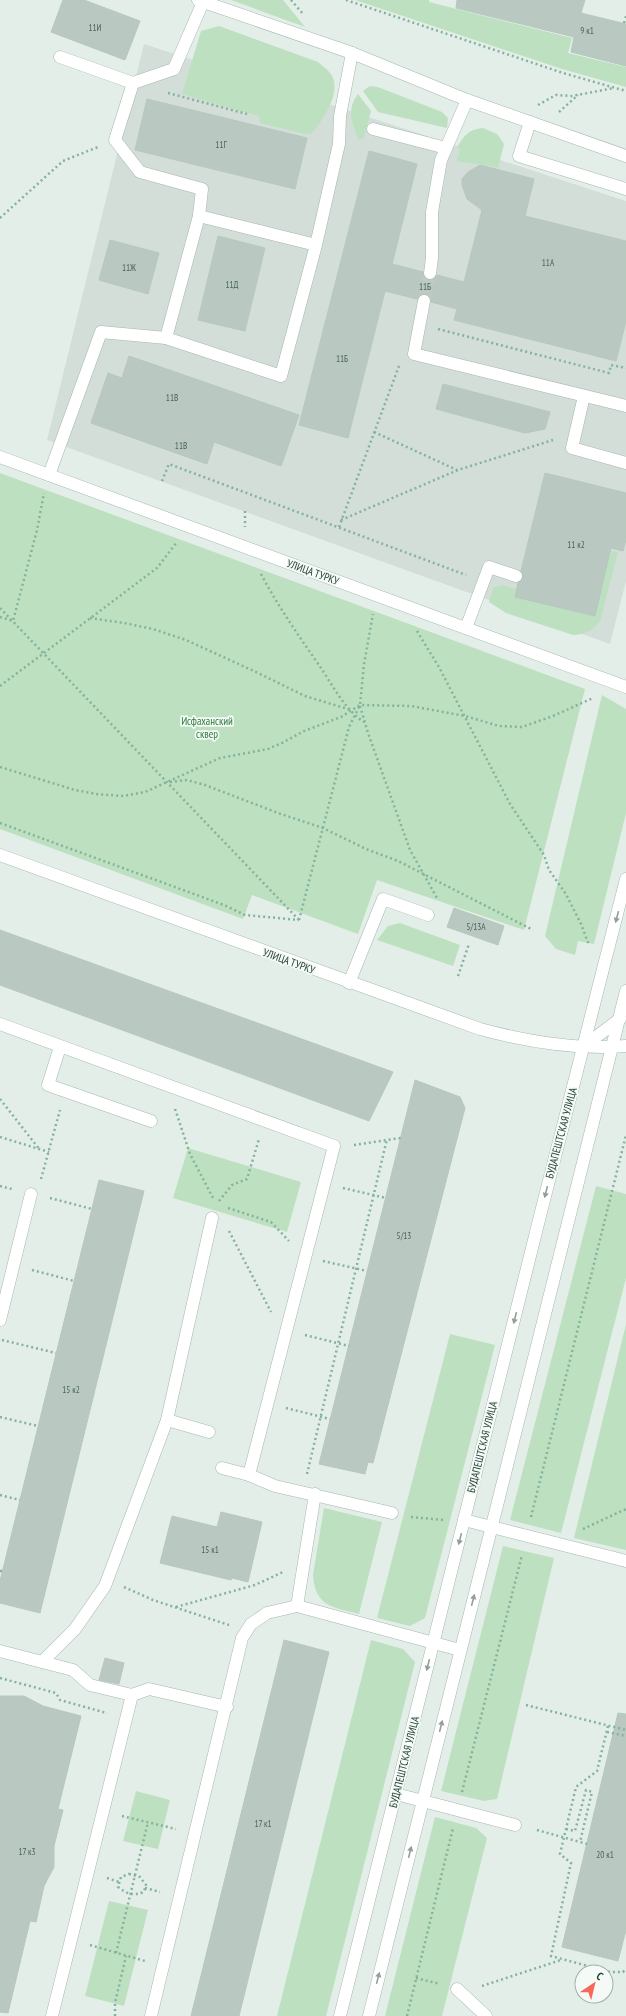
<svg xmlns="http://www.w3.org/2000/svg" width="626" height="2016" font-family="'PT Sans Narrow',sans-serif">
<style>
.built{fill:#d2ded7}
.green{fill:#bde0c1}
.building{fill:#b9c9c1;stroke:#b6c8be}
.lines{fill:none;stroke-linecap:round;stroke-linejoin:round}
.minor-tunnel{stroke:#bdcbc4;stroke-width:12;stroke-dasharray:12 6;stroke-linecap:butt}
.minor-casing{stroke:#a6b7ae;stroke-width:13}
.path{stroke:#83b39d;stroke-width:2.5;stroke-dasharray:2 3;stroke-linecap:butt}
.minor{stroke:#fff;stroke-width:12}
.oneway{fill:#90a09a}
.labels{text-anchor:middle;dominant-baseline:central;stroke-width:3.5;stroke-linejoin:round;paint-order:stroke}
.number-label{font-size:9px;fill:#486357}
.street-label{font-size:11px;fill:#224134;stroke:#f5faf7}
.park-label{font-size:11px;fill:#2b7a3d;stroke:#f5faf7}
</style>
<rect width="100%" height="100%" fill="#e4eee8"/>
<!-- built -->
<polygon class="built" points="144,44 626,201 626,581 610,644 47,440"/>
<!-- green -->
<g class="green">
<polygon points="231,0 283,0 305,27"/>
<polygon points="355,0 429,0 429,2 572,38 568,53 626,67 626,87 562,69"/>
<path d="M219,26L318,62C324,67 330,71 333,78C340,95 322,122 311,134H306L260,123L259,116L182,94L201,31Z"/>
<polygon points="370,86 378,87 442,112 448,118 447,128 378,112 363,91"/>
<path d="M358,94L371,111L364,137L359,140C352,123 346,110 358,94Z"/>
<path d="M483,128L497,134L504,144L498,168C484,164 471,164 457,161L460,149L457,148C463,136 469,129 483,128Z"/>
<polygon points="0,473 585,689 524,930 377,880 358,934 252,895 243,919 0,829"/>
<path d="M611,551L618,552L600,621C593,630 584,635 573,635L506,613L489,602L493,588L502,585L516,589L515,596L595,616Z"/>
<polygon points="602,695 626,709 626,813 594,944 578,941 575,955 556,949 545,936"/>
<polygon points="400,923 460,945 453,966 377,940 388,926"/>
<polygon points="188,1148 301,1182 287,1232 173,1198"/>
<polygon points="596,1186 626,1194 626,1278 561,1533 510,1520"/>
<polygon points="626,1324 626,1550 574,1538"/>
<polygon points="450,1334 495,1345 425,1618 410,1626 377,1618"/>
<path d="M324,1508L382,1522L359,1614C333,1607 315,1607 313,1575Z"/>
<polygon points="503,1546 554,1558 497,1799 484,1801 441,1791"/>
<polygon points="371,1640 403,1649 415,1662 326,2016 277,2016"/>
<polygon points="136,1791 170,1800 158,1849 123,1841"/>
<polygon points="435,1817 476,1828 487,1838 442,2016 385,2016"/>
<polygon points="109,1901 148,1910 124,2006 85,1996"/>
</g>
<!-- building -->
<g class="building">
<polygon points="63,0 84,0 140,21 125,60 51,32"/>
<polygon points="457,0 585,0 581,13 626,24 626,66 571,52 574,37 456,8"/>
<polygon points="147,99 307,138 295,189 135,150"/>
<polygon points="369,151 417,164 392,264 423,272 423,276 429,280 433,280 437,275 464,282 482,210 467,199 462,185 462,179 468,172 480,165 534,179 525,216 626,241 626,321 616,361 454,320 457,309 431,302 431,298 426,294 421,294 417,299 385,291 348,438 299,425"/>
<polygon points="218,236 265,248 245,331 198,320"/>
<polygon points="110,240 159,253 148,294 99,280"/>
<polygon points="129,356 299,415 281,466 214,442 207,464 91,423 108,373 122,378"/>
<polygon points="443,384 550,412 545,429 525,433 436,409"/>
<polygon points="545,473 626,493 626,539 623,551 611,548 595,616 515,597 518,583 523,578 521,571"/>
<polygon points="454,908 504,926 498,945 447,927"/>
<polygon points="0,930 393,1072 369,1121 0,985"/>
<polygon points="415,1080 460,1097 465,1108 373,1463 368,1462 365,1474 319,1464"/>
<polygon points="99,1180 144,1191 40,1613 0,1603 0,1581"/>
<polygon points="221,1512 262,1522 248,1582 232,1578 231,1580 160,1563 172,1516 217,1527"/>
<polygon points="284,1640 329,1652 239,2016 191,2016"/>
<polygon points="105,1658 124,1663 119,1684 99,1680"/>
<polygon points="0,1696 24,1696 43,1706 81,1716 58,1809 63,1810 54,1846 54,1867 44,1886 36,1922 30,1921 8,2013 0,2012"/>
<polygon points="618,1713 626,1714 626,1930 618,1961 562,1947"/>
</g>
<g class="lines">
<!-- minor-tunnel -->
<polyline class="minor-tunnel" points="424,301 430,273"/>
<defs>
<g id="minor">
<polyline points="198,0 352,53 467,100 626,156"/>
<polyline points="60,57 133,83 174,69 203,2"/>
<polyline points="133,83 115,140 140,172 202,189 199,216"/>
<polyline points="530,122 519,156 626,189"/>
<polyline points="373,129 446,148"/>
<polyline points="316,245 199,216 166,338 281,376 316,245 339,144 340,116 352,53"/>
<polyline points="430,273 432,258 432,212 441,160 467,100"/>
<polyline points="424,301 414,354 626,406"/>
<polyline points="584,396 572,448 626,463"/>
<polyline points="0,457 626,687"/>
<polyline points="49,475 101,332 166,338"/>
<polyline points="466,628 489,567 516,576"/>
<path d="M0,855L480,1029C525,1041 580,1050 626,1046"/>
<polyline points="349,983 383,899 428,915"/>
<polyline points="0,1024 334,1146 249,1475"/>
<polyline points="584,1046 620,1019"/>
<polyline points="60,1047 48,1085 151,1121"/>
<polyline points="0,1320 31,1194"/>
<polyline points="167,1420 209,1432"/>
<polyline points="222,1468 249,1475 275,1486 392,1513"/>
<polyline points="464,1520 626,1561"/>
<polyline points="297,1606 315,1494"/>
<polyline points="0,1651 73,1670 90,1685 132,1695 149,1689 227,1707"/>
<polyline points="42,1662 75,1629 105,1586 167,1420 212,1218"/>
<polyline points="396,1794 515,1825"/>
<polyline points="457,1989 486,2016"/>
<polyline points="52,2016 132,1695"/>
<polyline points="151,2016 242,1638 251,1624 267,1613 297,1606 460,1650"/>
<polyline points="340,2016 542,1208 626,879"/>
<polyline points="369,2016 626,991"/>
</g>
</defs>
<!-- minor casing -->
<use href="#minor" class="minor-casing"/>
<!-- path -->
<g class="path">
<polyline points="291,0 304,15"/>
<polyline points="346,0 563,73 626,91"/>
<polyline points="624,23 626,16"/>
<polyline points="168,93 247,114"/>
<polyline points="538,105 556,95 572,96 614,88"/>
<polyline points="559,112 578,95"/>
<polyline points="0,218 63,161 98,147"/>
<polyline points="438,329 609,373 611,365 626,368"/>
<polyline points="374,432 457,470"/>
<polyline points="162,481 169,464 466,575"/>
<polyline points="245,511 245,527"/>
<polyline points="341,520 458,470 553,440"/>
<polyline points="339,527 399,366"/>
<path d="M261,574C278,606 298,635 319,665C332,684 344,709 364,722"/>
<polyline points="0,608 299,920"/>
<polyline points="0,617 13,621 37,530 44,493"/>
<polyline points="90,618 124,623 153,629 186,640 256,672 305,696 351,710"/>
<polyline points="417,631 440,669 510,804 544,855 549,870 566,894 581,924 589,945"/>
<polyline points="0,686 157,568 177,542"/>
<polyline points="360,706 368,733 410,850 437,898"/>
<polyline points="0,767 75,790 96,794 123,796 145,792 220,758 268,749 282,743 304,731 341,717 360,705 411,706 465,716 499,726 522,727 553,716 593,698"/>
<polyline points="170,782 187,780 205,785 278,813 323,828 366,849 398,861 533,930"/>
<polyline points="0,823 224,905 245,915 299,920"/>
<polyline points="299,920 349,727 360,705 364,664 373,614"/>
<polyline points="458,976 469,944"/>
<polyline points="0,1099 40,1150"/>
<polyline points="175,1109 190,1154 213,1198"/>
<polyline points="0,1137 49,1152"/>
<polyline points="354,1145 401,1138"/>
<polyline points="41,1179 60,1110"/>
<polyline points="0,1186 12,1189"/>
<polyline points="343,1188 386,1198"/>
<polyline points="50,1198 92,1209"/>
<polyline points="219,1201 232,1185 247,1179 259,1139"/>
<polyline points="228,1208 271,1222 289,1241"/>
<polyline points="229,1231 271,1312"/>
<polyline points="323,1261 367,1271"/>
<polyline points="32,1270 74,1281"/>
<polyline points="305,1335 349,1346"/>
<polyline points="2,1340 56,1353"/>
<polyline points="286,1408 330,1419"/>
<polyline points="0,1417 38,1426"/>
<polyline points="307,1474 387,1139"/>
<polyline points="0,1495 20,1500"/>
<polyline points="411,1517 444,1520"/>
<polyline points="531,1517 626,1135"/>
<polyline points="583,1529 626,1509"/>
<polyline points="0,1571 2,1571"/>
<polyline points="124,1587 153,1600 229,1625"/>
<polyline points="176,1607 255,1585 283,1572"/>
<polyline points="0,1678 56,1693 60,1700 103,1712 107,1714"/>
<polyline points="526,1705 626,1730"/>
<polyline points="608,1726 597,1771 576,1787 560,1854 571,1863 551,1956 610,1972 623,1972 626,1968"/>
<polyline points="607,1732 626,1736"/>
<polyline points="462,1792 522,1555"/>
<polyline points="122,1816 176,1829"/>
<polyline points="566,1829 575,1831 586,1790 592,1792 580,1842 587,1844"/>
<polyline points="537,1830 580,1842"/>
<path d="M129,1874L140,1877L146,1885L144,1892C133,1896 127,1894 118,1887L121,1877Z"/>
<polyline points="107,1878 119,1882"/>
<polyline points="145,1888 160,1892"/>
<polyline points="90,1945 145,1961"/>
<polyline points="116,1953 148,1822"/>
<polyline points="416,1978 440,1984"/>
<polyline points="482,1986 561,1960"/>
<polyline points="115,2016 115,2003 126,1956"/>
<polyline points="407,2016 453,1828"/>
</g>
<!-- minor -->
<use href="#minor" class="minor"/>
</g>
<!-- one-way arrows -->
<defs><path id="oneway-solid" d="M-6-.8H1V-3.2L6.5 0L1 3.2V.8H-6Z"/></defs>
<g class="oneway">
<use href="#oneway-solid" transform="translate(617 917) rotate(104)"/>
<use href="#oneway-solid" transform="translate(546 1192) rotate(104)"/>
<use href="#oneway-solid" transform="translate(515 1318) rotate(104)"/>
<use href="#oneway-solid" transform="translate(460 1539) rotate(104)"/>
<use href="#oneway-solid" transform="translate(473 1600) rotate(-76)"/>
<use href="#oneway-solid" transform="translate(428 1665) rotate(104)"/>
<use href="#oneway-solid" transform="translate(441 1726) rotate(-76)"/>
<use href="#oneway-solid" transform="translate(410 1852) rotate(-76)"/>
<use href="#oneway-solid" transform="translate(378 1978) rotate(-76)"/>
</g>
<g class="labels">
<!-- number labels -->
<g class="number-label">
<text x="95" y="27">11И</text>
<text x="587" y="30">9 к1</text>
<text x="221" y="144">11Г</text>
<text x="548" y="262">11А</text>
<text x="129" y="267">11Ж</text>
<text x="232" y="284">11Д</text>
<text x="425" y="286">11Б</text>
<text x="342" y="358">11Б</text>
<text x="172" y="397">11В</text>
<text x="181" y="445">11В</text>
<text x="576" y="544">11 к2</text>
<text x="476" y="926">5/13А</text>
<text x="404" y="1235">5/13</text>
<text x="71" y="1389">15 к2</text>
<text x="210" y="1549">15 к1</text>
<text x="263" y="1823">17 к1</text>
<text x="27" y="1851">17 к3</text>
<text x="605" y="1854">20 к1</text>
</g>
<!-- street labels -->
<g class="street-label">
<text transform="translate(313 572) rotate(20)">УЛИЦА ТУРКУ</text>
<text transform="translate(289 961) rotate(20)">УЛИЦА ТУРКУ</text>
<text transform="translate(561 1133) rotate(-75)">БУДАПЕШТСКАЯ УЛИЦА</text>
<text transform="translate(482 1447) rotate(-76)">БУДАПЕШТСКАЯ УЛИЦА</text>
<text transform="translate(404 1762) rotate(-76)">БУДАПЕШТСКАЯ УЛИЦА</text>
</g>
<!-- park labels -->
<g class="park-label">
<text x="207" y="721">Исфаханский<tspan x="207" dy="13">сквер</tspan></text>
</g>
</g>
<!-- north arrow -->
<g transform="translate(594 1984) rotate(35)"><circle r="19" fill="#f5faf7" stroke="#a1b0a9"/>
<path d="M0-3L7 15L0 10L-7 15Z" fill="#f76859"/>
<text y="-6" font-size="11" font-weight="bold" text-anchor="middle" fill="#224134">С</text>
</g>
</svg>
